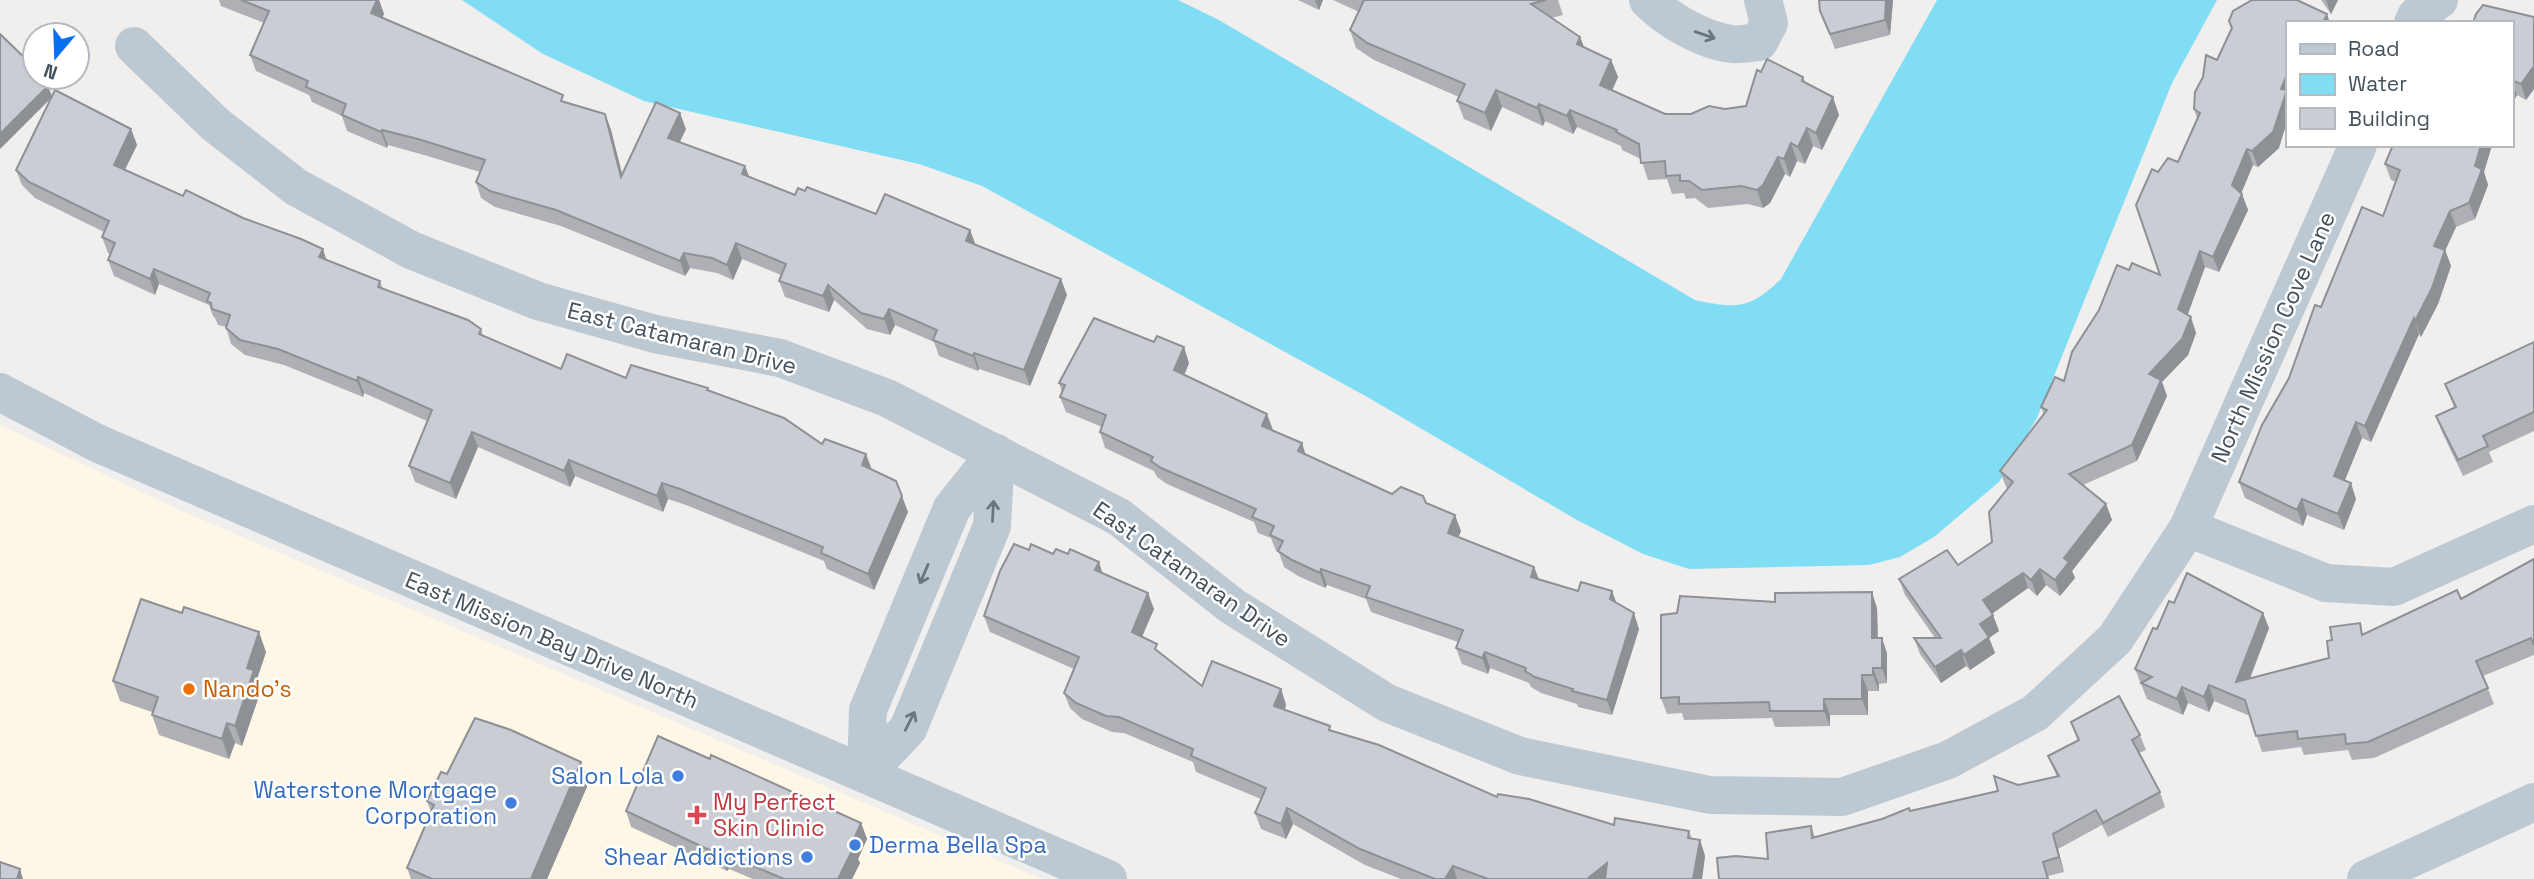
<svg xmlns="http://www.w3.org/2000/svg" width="2534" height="879" font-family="'Space Grotesk',sans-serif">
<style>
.commercial{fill:#fef7e6}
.water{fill:#81ddf4}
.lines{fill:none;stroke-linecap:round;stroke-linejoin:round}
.minor{stroke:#bdc9d2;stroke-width:38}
.wall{fill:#aeb0b6}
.shaded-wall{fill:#8d9094}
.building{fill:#cacdd4;stroke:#8d9094;stroke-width:2}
.oneway{stroke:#687681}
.food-dot{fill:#e8710a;stroke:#fff;stroke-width:2.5}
.shop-dot{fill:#3f7fe0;stroke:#fff;stroke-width:2.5}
.health-dot{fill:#e0444e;stroke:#fff;stroke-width:2.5}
.labels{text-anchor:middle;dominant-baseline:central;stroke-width:5;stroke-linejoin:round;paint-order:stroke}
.street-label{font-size:23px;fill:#44525e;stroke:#fff}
.food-label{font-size:23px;fill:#c56008;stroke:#fff;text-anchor:start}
.shop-label{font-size:23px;fill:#366cbe;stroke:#fff;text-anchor:end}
.health-label{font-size:23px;fill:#be3a42;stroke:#fff;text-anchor:start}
</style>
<rect width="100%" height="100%" fill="#f1eeee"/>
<!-- commercial -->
<polygon class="commercial" points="0,425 177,509 1042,879 0,879"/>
<!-- water -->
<path class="water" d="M462,0H1178L1219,20L1695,300C1736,309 1750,309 1781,279L1937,0H2217L2172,83L2037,418L1999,482L1934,537L1900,557L1869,565L1689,569L1643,554L1577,520L1369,398L982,186L919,164L644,101L543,54Z"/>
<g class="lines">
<!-- minor -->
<g class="minor">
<path d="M1648,0C1668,20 1702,40 1731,44C1739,45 1750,43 1759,42L1769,23L1763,0"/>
<polyline points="2413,23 2416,16 2439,0"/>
<polyline points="134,46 216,125 296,187 411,250 538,301 655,334 780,358 887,398 1119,517 1232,606 1387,703 1520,756 1710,795 1842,797 1948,760 2035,713 2115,639 2188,528 2358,145"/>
<polyline points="0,392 97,443 1108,879"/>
<polyline points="2188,528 2326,583 2394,587 2534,524"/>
<polyline points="866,773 908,729 992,526 996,453"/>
<polyline points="866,773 868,710 952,508 996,453"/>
<polyline points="2366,879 2534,802"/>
</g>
</g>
<!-- wall -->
<g class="wall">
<polygon points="219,0 379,0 384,14 382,18 566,103 605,114 611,130 622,175 686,129 680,142 749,177 795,195 805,191 876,214 970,230 975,244 1067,295 1030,386 979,369 978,371 939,356 934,342 895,325 890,335 867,329 834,300 829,312 785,297 779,281 781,275 742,259 733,280 717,273 690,268 685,276 561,226 495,207 481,198 476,182 480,172 424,155 388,145 387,148 347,131 342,116 312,102 309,95 256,71 250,55 264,23 221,6"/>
<polygon points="1298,0 1323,0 1319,10"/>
<polygon points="1333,0 1558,0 1563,15 1551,18 1580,37 1584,47 1611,60 1618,77 1612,90 1665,114 1691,114 1746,106 1761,72 1803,77 1806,84 1839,115 1822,150 1813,146 1805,164 1797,161 1790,177 1785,174 1770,203 1763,208 1748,204 1708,208 1695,198 1686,199 1684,193 1672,194 1667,179 1648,180 1641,159 1622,150 1621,146 1577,127 1573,134 1545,121 1543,126 1502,107 1491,131 1464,119 1457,101 1459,97 1374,60 1356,48 1350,30 1359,12"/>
<polygon points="1819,0 1893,0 1890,35 1835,49 1820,11"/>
<polygon points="2321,0 2338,0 2331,14"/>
<polygon points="2534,17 2534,89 2526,100 2517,95 2511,106 2511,23"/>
<polygon points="2287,23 2279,148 2258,167 2253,165 2241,193 2248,210 2219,272 2205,267 2187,315 2196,333 2188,355 2162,382 2167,396 2137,461 2083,485 2106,504 2112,520 2072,571 2075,578 2060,596 2046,585 2037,596 2028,588 1992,613 1999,631 1989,638 1995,653 1970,670 1966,666 1941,683 1920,654 1914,638 1935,638 1905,595 1899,579 1958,565 1992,542 2008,489 2006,487 2000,471 2044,415 2041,407 2064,381 2129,270 2160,275 2158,172 2178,162 2197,118 2194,109 2217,60"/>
<polygon points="29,62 31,69 48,86 52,96 131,129 137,145 125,170 326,259 380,281 383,289 481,329 483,336 561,369 708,388 709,391 822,444 872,470 908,512 874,590 827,569 824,561 686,505 668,499 663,512 575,476 570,487 478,447 456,499 415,482 409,466 427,421 364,393 363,397 284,365 245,355 231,344 226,327 218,325 215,318 213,316 209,305 159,284 155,295 114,276 108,260 110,254 108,253 102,237 104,232 35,198 22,185 16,170 50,99 0,149"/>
<polygon points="2393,145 2492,145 2484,172 2488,185 2475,219 2456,227 2445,250 2451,266 2438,304 2421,337 2419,334 2371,442 2362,438 2345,480 2356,499 2344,530 2307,515 2303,526 2245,498 2239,482 2289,378 2321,307 2383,216 2396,182 2391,180 2385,164"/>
<polygon points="2534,342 2534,431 2489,452 2493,462 2463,476 2442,432 2436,416 2454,407 2445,384"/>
<polygon points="1189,363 1184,375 1273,430 1306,455 1392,494 1426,503 1461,531 1458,537 1534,567 1539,579 1578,591 1612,591 1616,603 1639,629 1612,715 1578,707 1577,704 1541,693 1531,687 1529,683 1490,668 1488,674 1462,664 1456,648 1458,642 1371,612 1366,599 1327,585 1325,588 1298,576 1284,567 1279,553 1276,551 1271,538 1258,533 1254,522 1167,484 1157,477 1154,471 1105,448 1100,432 1102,427 1066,412 1060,397 1062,392 1059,383"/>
<polygon points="1029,550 1053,554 1103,574 1154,609 1142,637 1161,654 1202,686 1281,689 1286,705 1285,710 1332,731 1497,797 1614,825 1689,831 1692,839 1700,840 1705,856 1702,879 1401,879 1365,865 1293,824 1286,839 1261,829 1255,813 1261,799 1196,772 1193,762 1124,733 1112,732 1082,719 1070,708 1064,693 1074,669 990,632 984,616"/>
<polygon points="2534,559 2534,655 2483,676 2494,704 2374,758 2352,760 2348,750 2304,755 2301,747 2262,752 2250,716 2214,701 2209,712 2188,703 2183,715 2147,699 2135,669 2157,629 2174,603 2269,628 2250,679 2329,658 2364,634 2461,599"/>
<polygon points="1877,608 1878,638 1887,653 1887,683 1879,684 1879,691 1868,691 1868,715 1830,715 1830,726 1775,727 1772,718 1684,720 1682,713 1667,714 1661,698 1677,613"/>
<polygon points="266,652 257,679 261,690 242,746 235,743 229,759 159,735 152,715 152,712 120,701 113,681"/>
<polygon points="2071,722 2140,735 2146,750 2139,753 2160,792 2165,807 2108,837 2102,825 2058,849 2064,872 2048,876 2049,879 1719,879 1768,859 1811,826 1815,837 1910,811 2057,777 2048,756 2078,741"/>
<polygon points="447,774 589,782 547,879 411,879 407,868 431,812 427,801"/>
<polygon points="626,811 861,823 867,839 858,859 860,863 852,879 753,879 729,869 727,871 631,827"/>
</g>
<!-- shaded-wall -->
<g class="shaded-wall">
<polygon points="377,0 379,0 384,14 377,29 371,13"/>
<polygon points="1315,0 1323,0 1319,10"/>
<polygon points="1886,0 1893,0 1890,35 1885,20"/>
<polygon points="2326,0 2338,0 2331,14"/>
<polygon points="2327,14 2330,23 2323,23"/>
<polygon points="1580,37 1587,55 1577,44"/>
<polygon points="1611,60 1618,77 1607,102 1600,85"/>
<polygon points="2534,66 2534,89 2526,100 2521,84"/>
<polygon points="2287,74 2287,122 2279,148 2258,167 2252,151"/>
<polygon points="2512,80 2517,95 2511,106"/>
<polygon points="48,86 52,97 0,149 0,134"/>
<polygon points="1496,90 1502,107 1491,131 1485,113"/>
<polygon points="1833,97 1839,115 1822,150 1816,133"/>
<polygon points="1539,104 1545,121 1543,126 1537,108"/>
<polygon points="1570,110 1577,127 1573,134 1567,116"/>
<polygon points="680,113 686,129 674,153 668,138"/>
<polygon points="605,114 611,130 627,193 621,177"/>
<polygon points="1807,128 1813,146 1805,164 1798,147"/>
<polygon points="131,129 137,145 119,181 114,165"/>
<polygon points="382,130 388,145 387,148 381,132"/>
<polygon points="1791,143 1797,161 1790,177 1784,159"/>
<polygon points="2481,145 2492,145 2484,172 2488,185 2475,219 2469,203 2475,166"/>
<polygon points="2247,149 2253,165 2238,201 2232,185"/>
<polygon points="1778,157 1785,174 1770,203 1763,208 1757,190"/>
<polygon points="745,166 751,181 742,174"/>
<polygon points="2242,194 2248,210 2219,272 2213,257"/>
<polygon points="2450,211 2456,227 2440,262 2434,246"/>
<polygon points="970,230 976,246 966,241"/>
<polygon points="736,243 742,259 733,280 727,265"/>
<polygon points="323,249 328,265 319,257"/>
<polygon points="2445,250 2451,266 2438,304 2421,337 2415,321"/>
<polygon points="2200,251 2205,267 2184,325 2178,309"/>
<polygon points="684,253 690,268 685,276 680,261"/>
<polygon points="154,269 159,284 155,295 150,279"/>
<polygon points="1061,279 1067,295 1030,386 1024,370"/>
<polygon points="828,285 834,300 829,312 823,296"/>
<polygon points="889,309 895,325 890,335 884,319"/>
<polygon points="2191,317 2196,333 2188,355 2162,382 2167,396 2137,461 2132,445 2149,374"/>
<polygon points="2414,318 2419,334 2371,442 2365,426"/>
<polygon points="1184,347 1189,363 1180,386 1174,370"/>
<polygon points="974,353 979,369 978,371 973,356"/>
<polygon points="358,377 364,393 363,397 357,381"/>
<polygon points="1267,414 1273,430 1262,426"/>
<polygon points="2356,422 2362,438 2340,492 2334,476"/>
<polygon points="472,432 478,447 456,499 450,483"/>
<polygon points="1302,443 1307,459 1298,451"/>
<polygon points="866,454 872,470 862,465"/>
<polygon points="569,460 575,476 570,487 564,471"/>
<polygon points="662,483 668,499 663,512 657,496"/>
<polygon points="2351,483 2356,499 2344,530 2338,514"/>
<polygon points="902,496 908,512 874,590 868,574"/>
<polygon points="2302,499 2307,515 2303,526 2297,510"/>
<polygon points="2106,504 2112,520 2072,571 2075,578 2060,596 2055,580 2064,558"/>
<polygon points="1455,515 1461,531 1454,549 1448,533"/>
<polygon points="1099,562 1104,578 1095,570"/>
<polygon points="1534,567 1540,583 1531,577"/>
<polygon points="1321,569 1327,585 1325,588 1320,573"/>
<polygon points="2040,569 2046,585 2037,596 2031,580"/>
<polygon points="2023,573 2028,588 1989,616 1983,600"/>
<polygon points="1612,591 1618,607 1610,599"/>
<polygon points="1872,592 1877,608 1878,653 1872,638"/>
<polygon points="1148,593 1154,609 1137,648 1132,632"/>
<polygon points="1634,613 1639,629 1612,715 1607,700"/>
<polygon points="2263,613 2269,628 2242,698 2236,682"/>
<polygon points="1993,615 1999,631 1989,638 1995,653 1970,670 1964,655 1980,624"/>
<polygon points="259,632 266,652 257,679 261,690 242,746 235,726 247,668"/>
<polygon points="1882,638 1887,653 1887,683 1882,668"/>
<polygon points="1961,650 1966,666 1941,683 1935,667"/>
<polygon points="1485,652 1490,668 1488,674 1482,658"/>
<polygon points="1873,668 1879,684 1879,691 1873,675"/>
<polygon points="1862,675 1868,691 1868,715 1862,699"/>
<polygon points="2209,685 2214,701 2209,712 2204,697"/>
<polygon points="2182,687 2188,703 2183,715 2177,699"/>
<polygon points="1281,689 1286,705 1280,722 1274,706"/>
<polygon points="1824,699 1830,715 1830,726 1824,711"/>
<polygon points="227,723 235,743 229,759 222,739"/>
<polygon points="581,762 589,782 547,879 531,879"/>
<polygon points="1287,808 1293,824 1286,839 1281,824"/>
<polygon points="861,823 867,839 858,859 860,863 852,879 838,879"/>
<polygon points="2053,834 2058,849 2064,872 2059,857"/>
<polygon points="1700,840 1705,856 1702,879 1693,879"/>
<polygon points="723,853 729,869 727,871 722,856"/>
<polygon points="1607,863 1613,879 1587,879"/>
<polygon points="1453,866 1457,879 1445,879"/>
<polygon points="20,869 23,879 17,879"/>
</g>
<!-- building -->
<g class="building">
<polygon points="241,0 377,0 371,13 563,95 561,101 605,114 621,177 656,102 680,113 668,138 745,166 742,174 795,195 798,188 805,191 807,187 876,214 885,194 970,230 966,241 1061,279 1024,370 974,353 973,356 933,340 937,330 889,309 884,319 861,313 828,285 823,296 779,281 786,264 736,243 727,265 712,258 684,253 680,261 556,210 490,191 476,182 485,160 418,139 382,130 381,132 342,115 346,104 306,87 308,81 250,55 269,11"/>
<polygon points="1364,0 1546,0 1531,4 1580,37 1577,44 1611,60 1600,85 1665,114 1691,114 1709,106 1725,109 1746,106 1757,70 1761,72 1767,59 1803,77 1802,81 1833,97 1816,133 1807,128 1798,147 1791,143 1784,159 1778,157 1763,185 1757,190 1741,186 1702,190 1689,181 1680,181 1680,175 1666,176 1665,161 1641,163 1639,144 1616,132 1617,130 1570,110 1567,116 1539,104 1537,108 1496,90 1485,113 1457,101 1465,84 1367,43 1350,30"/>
<polygon points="1819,0 1886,0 1885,20 1830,34 1820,11"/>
<polygon points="2252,0 2297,0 2327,14 2323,23 2287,23 2287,74 2281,89 2287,90 2273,132 2252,151 2247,149 2232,185 2242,194 2213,257 2200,251 2178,309 2191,317 2182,339 2149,374 2161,380 2132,445 2069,474 2106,504 2064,558 2069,562 2055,580 2040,569 2031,580 2023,573 1983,600 1993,615 1980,624 1989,637 1964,655 1961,650 1935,667 1914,638 1941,638 1899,579 1947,550 1958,565 1992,542 1989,512 2013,482 2000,471 2047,410 2041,407 2055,377 2064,381 2072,352 2099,310 2117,265 2129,270 2132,263 2160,275 2136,205 2152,169 2158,172 2168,158 2178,162 2200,113 2194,109 2195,92 2203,77 2206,55 2217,60 2232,28 2229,21 2233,11"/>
<polygon points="2483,5 2534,17 2534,66 2521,84 2511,80 2511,23 2473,23 2476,14"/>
<polygon points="0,34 29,62 27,64 35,73 35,77 39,77 48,86 0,134"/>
<polygon points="55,90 131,129 114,165 183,196 186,190 243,218 301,239 323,249 319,257 380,281 378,287 468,320 481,329 479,334 561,369 567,354 626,378 631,365 708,388 707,390 784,418 822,444 825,439 866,454 862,465 896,481 902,496 868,574 821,553 823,547 680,489 662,483 657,496 569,460 564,471 472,432 450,483 409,466 432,410 358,377 357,381 278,349 240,340 226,328 230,315 212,309 211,303 207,301 210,293 154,269 150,279 108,260 115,243 102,237 109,221 29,182 16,170"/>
<polygon points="2393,145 2481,145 2475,166 2482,169 2469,203 2450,211 2434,246 2445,250 2432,288 2415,321 2414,318 2365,426 2356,422 2334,476 2351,483 2338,514 2302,499 2297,510 2239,482 2262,425 2289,378 2315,305 2321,307 2362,207 2383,216 2400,170 2385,164"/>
<polygon points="1094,318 1154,342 1157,336 1184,347 1174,370 1267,414 1262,426 1302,443 1298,451 1392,494 1401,487 1423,496 1426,503 1455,515 1448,533 1534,567 1531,577 1578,591 1581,582 1612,591 1610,599 1634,613 1607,700 1572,691 1573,689 1535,677 1525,671 1526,668 1485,652 1482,658 1456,648 1463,630 1366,597 1370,586 1321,569 1320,573 1292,560 1278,551 1283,541 1270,535 1274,526 1252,517 1256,509 1161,468 1151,461 1153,457 1100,432 1106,415 1060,397 1065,385 1059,383"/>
<polygon points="2534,342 2534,412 2483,436 2488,446 2458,460 2436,416 2456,407 2445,384"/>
<polygon points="1014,544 1029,550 1031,544 1053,554 1056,549 1068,554 1070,549 1099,562 1095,570 1148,593 1132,632 1157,644 1155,649 1202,686 1212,661 1281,689 1274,706 1330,726 1329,730 1379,745 1497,797 1498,794 1529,799 1614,825 1615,818 1689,831 1688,838 1700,840 1693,879 1605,879 1607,863 1587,879 1488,879 1453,866 1445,879 1435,879 1360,849 1287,808 1281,824 1255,813 1266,788 1191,756 1193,749 1119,717 1106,716 1076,703 1064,693 1079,657 984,616 1000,571"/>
<polygon points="2534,559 2534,645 2531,638 2476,661 2488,688 2368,742 2346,744 2345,734 2298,739 2297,731 2256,736 2245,700 2209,685 2204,697 2182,687 2177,699 2141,683 2152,677 2135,669 2153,628 2157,629 2169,601 2174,603 2187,573 2263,613 2236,682 2329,658 2327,641 2332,640 2330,627 2360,623 2362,635 2457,590 2461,599"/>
<polygon points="1872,592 1872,638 1882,638 1882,668 1873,668 1873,675 1862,675 1862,699 1824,699 1824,711 1770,711 1769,702 1679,704 1679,697 1661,698 1661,615 1677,613 1680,596 1775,602 1775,593"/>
<polygon points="141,599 182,613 184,607 259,632 247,668 254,670 235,726 227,723 222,739 152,715 158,697 113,681"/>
<polygon points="2119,696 2140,735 2132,740 2160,792 2103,823 2096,810 2053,834 2059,857 2043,862 2048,879 1719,879 1717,858 1736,856 1768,859 1766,833 1811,826 1812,838 1882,819 1909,808 1910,811 1998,791 1994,776 2018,785 2059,776 2048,756 2079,740 2071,722"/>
<polygon points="475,718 511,730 581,762 531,879 432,879 407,868 434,805 427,801 441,772 447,774"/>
<polygon points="658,736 710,759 711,755 861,823 851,846 854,847 838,879 784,879 723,853 722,856 626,811"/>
<polygon points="0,862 20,869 17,879 0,879"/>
</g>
<!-- one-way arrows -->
<defs><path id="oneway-shaft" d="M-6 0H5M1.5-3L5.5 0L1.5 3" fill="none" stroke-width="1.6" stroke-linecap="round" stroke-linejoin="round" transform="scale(1.75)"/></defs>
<g class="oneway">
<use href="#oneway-shaft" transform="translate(1705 35) rotate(19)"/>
<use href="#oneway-shaft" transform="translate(993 511) rotate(-87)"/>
<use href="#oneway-shaft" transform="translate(924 574) rotate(113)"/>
<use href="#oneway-shaft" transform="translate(910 721) rotate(-63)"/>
</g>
<!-- markers -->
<circle class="food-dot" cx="189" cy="689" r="7"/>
<g class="shop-dot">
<circle cx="678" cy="776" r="7"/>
<circle cx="511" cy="803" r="7"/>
<circle cx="855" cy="845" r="7"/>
<circle cx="807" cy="857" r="7"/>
</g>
<path class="health-dot" d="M693.5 804.5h7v7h7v7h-7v7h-7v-7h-7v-7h7z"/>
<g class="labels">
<!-- street labels -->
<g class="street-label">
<text transform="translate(2273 337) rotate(-66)">North Mission Cove Lane</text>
<text transform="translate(682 338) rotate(14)">East Catamaran Drive</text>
<text transform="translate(1192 574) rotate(35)">East Catamaran Drive</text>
<text transform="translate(552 640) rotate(23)">East Mission Bay Drive North</text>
</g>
<!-- food labels -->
<g class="food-label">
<text x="203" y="689">Nando's</text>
</g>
<!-- shop labels -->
<g class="shop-label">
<text x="664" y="776">Salon Lola</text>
<text x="497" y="790">Waterstone Mortgage<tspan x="497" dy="26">Corporation</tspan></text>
<text x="869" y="845" text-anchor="start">Derma Bella Spa</text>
<text x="793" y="857">Shear Addictions</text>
</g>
<!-- health labels -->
<g class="health-label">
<text x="713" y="802">My Perfect<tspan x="713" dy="26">Skin Clinic</tspan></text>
</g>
</g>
<!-- legend -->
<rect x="2286" y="21" width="228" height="126" fill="#ffffff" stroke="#b4babf" stroke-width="2"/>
<rect x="2300" y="44" width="35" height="10" fill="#bdc9d2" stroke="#b4babf" stroke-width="2"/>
<text x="2348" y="56" font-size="21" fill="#44525e">Road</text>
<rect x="2300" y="74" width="35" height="21" fill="#81ddf4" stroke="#b4babf" stroke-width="2"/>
<text x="2348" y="91" font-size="21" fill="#44525e">Water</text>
<rect x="2300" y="108" width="35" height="21" fill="#cacdd4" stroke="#b4babf" stroke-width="2"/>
<text x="2348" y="126" font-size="21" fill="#44525e">Building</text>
<!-- north arrow -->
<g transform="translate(56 56) rotate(199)"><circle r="33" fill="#ffffff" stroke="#b4babf" stroke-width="2"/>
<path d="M0-5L12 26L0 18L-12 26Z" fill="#076ff2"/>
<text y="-10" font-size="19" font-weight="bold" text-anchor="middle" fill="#44525e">N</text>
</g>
</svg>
